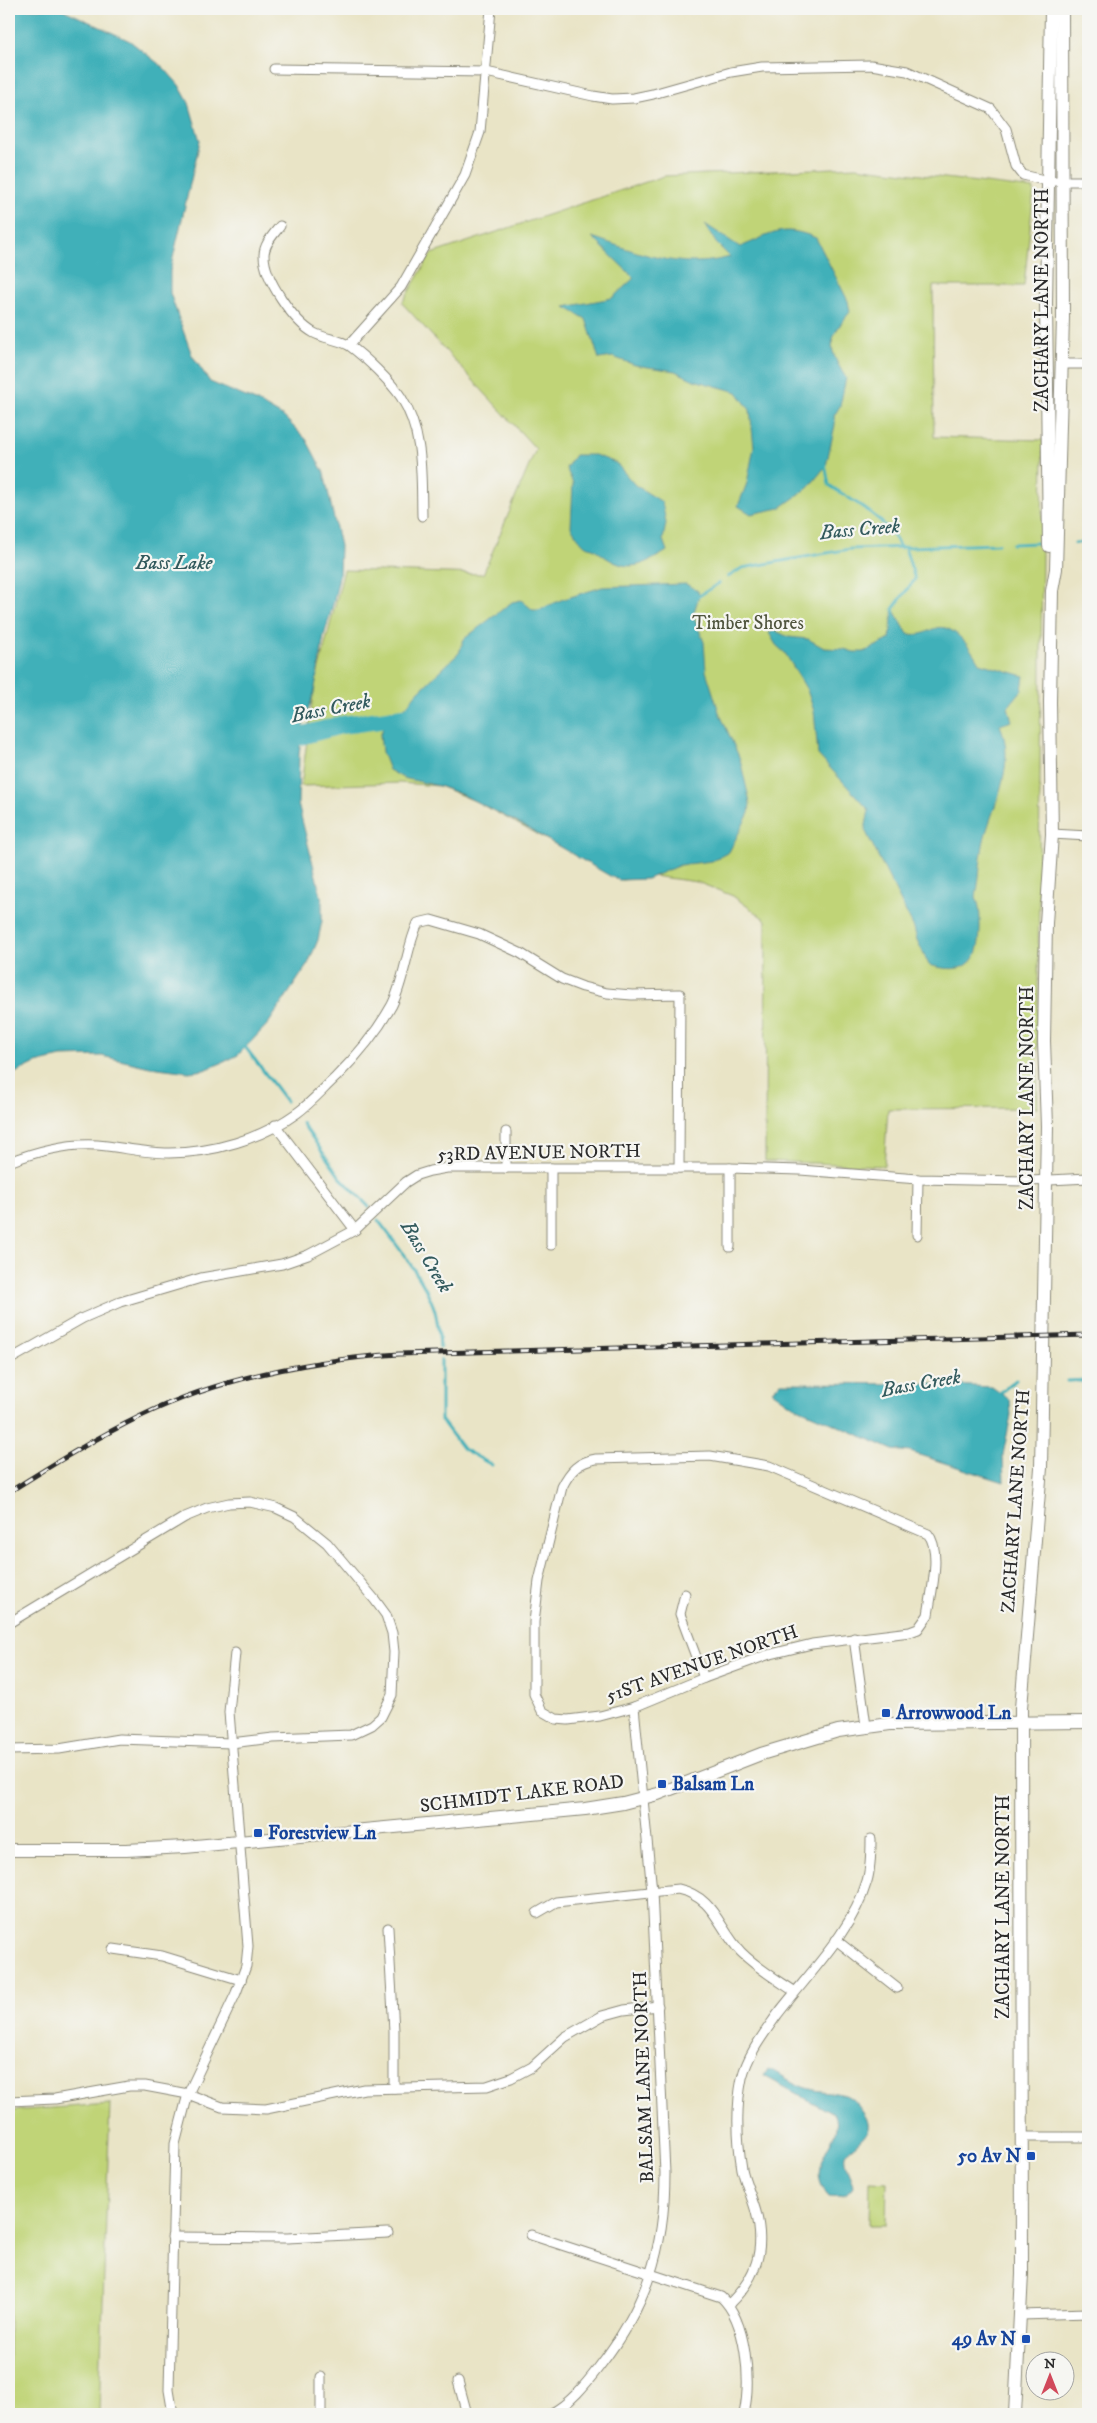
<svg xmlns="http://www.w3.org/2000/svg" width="1097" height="2423" font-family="'IM FELL DW Pica',serif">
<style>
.green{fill:#c0d477;stroke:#768051}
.water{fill:#40b0b9;stroke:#366e72}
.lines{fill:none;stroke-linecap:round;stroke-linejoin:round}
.stream{stroke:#40b0b9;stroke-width:3}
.river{stroke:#40b0b9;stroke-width:18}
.street-casing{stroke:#8a8878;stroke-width:11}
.secondary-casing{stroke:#8a8878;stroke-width:14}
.street{stroke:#fff;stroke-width:9}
.secondary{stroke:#fff;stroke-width:12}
.rail-casing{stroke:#2b2b2b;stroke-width:5}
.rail{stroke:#f6f6f2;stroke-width:3;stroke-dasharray:9;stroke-linecap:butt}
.transit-dot{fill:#1a4fb4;stroke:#f6f6f2;stroke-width:2}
.labels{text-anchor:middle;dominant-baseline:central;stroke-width:4.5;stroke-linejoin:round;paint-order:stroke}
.street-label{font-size:19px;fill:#2b2b2b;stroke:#f6f6f2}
.park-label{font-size:19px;fill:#50553e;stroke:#f6f6f2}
.transit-label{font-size:19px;font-weight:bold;fill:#164399;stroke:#f6f6f2;text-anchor:start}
.water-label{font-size:20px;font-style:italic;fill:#325a5d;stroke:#f6f6f2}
</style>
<rect width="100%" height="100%" fill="#f6f6f2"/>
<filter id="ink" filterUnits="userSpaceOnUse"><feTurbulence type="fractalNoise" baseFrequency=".02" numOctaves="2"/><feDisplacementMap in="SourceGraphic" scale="10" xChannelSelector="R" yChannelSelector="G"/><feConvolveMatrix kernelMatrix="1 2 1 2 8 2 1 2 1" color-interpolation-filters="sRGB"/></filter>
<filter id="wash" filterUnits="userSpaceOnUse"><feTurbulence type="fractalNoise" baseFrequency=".0096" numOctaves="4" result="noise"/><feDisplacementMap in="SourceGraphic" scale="20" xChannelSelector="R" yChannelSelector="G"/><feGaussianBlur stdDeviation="1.12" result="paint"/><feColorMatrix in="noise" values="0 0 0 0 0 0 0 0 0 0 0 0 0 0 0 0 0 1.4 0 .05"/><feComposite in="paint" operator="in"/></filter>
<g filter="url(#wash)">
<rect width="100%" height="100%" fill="#e9e4c6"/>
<!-- green -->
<g class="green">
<polygon points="856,167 1034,189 1024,286 933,286 934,437 1043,440 1037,1108 888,1109 884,1166 765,1161 766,920 733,896 697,882 653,876 622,880 475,801 439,786 400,783 301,786 314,688 344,570 483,574 536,449 402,303 431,254 664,176"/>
<polygon points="110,2104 99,2414 9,2414 9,2111"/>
<polygon points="870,2181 887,2182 886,2225 869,2225"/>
</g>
<!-- water -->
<g class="water">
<polygon points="9,9 62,9 130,41 164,68 179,85 189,103 200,141 170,271 170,293 180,322 192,355 210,382 258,402 284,417 306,439 324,473 340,546 339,576 334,601 324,636 314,693 302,728 299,755 298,804 322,900 322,921 318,940 308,964 268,1024 238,1055 224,1062 204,1070 189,1072 150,1067 102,1056 61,1057 36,1063 9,1076"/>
<path d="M705,224L740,247C771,235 781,223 816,238L848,301L850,312C827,340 827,347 846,378L840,406L834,416L835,425L826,466L808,488L780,508L751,514L738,506L747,483L754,447L750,410L737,392L694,380L675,371L635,365L613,357L599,359L586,319L565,307L612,298L634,278L592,237C640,253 680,271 730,257L716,243Z"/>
<path d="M575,455H595L616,463L635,485L662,502L666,523L663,540L667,551C638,569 624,573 596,550C593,547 589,548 586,546C580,542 575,533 571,527L573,483L566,468Z"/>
<polygon points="686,584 698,591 699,596 693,615 704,642 706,671 719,712 740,759 750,803 749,813 729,852 712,861 680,865 647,879 619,880 610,876 522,825 463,795 439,786 403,778 389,770 382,752 380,735 390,713 403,710 418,692 459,653 464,639 512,602 521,600 533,610 539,610 561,600 602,587"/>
<path d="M893,609L908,634C926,636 924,631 937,628C954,623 973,651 979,663L1024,676L1022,690L1008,707L1012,721L1000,725C1016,763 996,799 985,836C980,855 980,877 976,897C980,906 980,916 980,927C980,965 965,975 929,965L917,940L914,928L865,830L869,810L818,755L814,711L807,690L785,653L776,645L769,633L774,630L788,637L808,639L824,648L844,649L854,652H864L890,639Z"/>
<polygon points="781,1383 932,1384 992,1387 1010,1400 1011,1415 1003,1455 1004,1482 910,1452 893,1450 793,1406 772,1391"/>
<path d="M768,2069C780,2073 790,2082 803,2087C817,2092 831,2091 845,2095C853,2098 857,2104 862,2111C878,2132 860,2140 845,2154C843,2167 851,2174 853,2187C846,2197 840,2197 829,2196C799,2164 848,2138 834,2114L764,2076Z"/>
</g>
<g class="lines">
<!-- stream -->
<g class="stream">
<path d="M825,464L829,485C852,501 890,520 900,548"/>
<polyline points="1075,543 1088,542"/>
<polyline points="1012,544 1038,543"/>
<polyline points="728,577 742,568 850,549 998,544"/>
<polyline points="696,598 719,583"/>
<polyline points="894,612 893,609 915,579 905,548"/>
<polyline points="243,1044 286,1101"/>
<polyline points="302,1123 340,1177 369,1207"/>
<path d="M378,1220C395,1243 423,1278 433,1305C438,1318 439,1333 440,1347"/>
<polyline points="441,1360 441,1420 463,1449 492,1465"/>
<polyline points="1067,1381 1088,1380"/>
<polyline points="1001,1392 1016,1380"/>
</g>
<!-- river -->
<polyline class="river" points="281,743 282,741 341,725 411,716"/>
</g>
</g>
<g filter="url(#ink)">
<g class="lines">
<defs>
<g id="street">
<polyline points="274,69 486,72 593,96 612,99 634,98 653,94 731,72 762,67 871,65 907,71 991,109 1006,129 1016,166 1023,175 1048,181 1088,181"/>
<path d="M280,226C274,234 264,244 264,255C264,279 294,322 314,333C325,339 339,339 350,346C365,357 391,382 401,397C424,433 421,475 422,516"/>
<polyline points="349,345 401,287 465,175 480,132 491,9"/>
<polyline points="1062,364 1088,364"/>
<polyline points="1052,834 1088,836"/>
<polyline points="275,1125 355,1230"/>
<polyline points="506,1132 506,1168"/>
<path d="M9,1162C37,1151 67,1143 97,1145C121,1147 145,1153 169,1153C213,1153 261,1139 297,1113C311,1103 323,1089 336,1077C357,1056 377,1032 392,1005C405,979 406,949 418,923L431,920L479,934L520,953L562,979L583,987L607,993L632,995L680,994L679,1168"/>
<polyline points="551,1168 551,1245"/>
<polyline points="917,1235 918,1179"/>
<polyline points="730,1247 730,1168"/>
<polyline points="9,1360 83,1318 120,1302 201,1278 282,1264 308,1255 355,1230 406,1182 417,1175 430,1171 447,1168 730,1168 800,1170 918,1179 1031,1181 1088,1178"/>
<path d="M710,1456L769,1466L928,1534C942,1550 931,1594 928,1615L918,1629L910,1632L812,1644L767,1655L704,1678L634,1707L600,1716L568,1720L556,1719L542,1711L534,1694V1622L539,1581L562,1487C570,1471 578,1462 596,1459Z"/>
<polyline points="685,1594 680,1614 704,1678"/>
<polyline points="9,1623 185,1517 207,1508 229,1503 250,1502 276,1508 295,1517 327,1543 375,1600 386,1615 392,1633 394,1652 392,1695 381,1717 372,1725 351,1735 273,1738 231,1743 119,1739 59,1749 9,1750"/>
<polyline points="854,1638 866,1726"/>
<path d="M537,1913L556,1902L678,1889C715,1897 718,1928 741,1952C757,1968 776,1979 794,1991"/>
<polyline points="388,1928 394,2031 394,2088"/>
<polyline points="836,1940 897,1988"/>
<polyline points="113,1949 162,1956 241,1980"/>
<polyline points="9,2101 55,2099 129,2086 145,2086 188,2094 222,2107 266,2109 364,2089 487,2086 511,2078 532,2067 565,2037 602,2016 624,2010 658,2006"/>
<polyline points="1023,2137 1088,2137"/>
<path d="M531,2235L721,2297C747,2321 751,2381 744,2414"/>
<polyline points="172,2237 287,2238 388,2233"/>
<path d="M729,2304C756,2278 766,2250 756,2212C752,2197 745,2183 742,2169C737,2139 736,2107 742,2078C748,2054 763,2035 777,2015C809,1973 852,1932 867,1881C871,1868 871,1853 871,1839"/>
<polyline points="1021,2315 1088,2313"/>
<polyline points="321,2377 321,2414"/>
<polyline points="458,2381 467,2414"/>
<polyline points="173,2414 169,2390 175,2144 188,2094 236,1993 246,1966 248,1946 229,1712 235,1653"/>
<path d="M550,2414C570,2404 586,2384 599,2367C646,2306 665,2250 665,2173L652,1891L634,1707"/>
</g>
<g id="secondary">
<polyline points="1049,546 1046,303 1051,9"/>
<polyline points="9,1850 126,1850 185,1847 585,1809 623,1803 658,1794 761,1754 838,1731 890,1724 1088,1722"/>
<polyline points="1015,2414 1022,2274 1021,1708 1041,1468 1047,1126 1044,1041 1046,923 1052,834 1050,702 1052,591 1056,569 1063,318 1062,9"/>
</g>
</defs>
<!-- street casing -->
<use href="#street" class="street-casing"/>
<!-- secondary casing -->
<use href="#secondary" class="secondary-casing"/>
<!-- street -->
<use href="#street" class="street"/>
<!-- secondary -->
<use href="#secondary" class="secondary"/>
<defs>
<path id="rail" d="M9,1492C52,1465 95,1438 141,1416C222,1377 310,1360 399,1354L1088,1335"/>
</defs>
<!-- rail casing -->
<use href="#rail" class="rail-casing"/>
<!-- rail -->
<use href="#rail" class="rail"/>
</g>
</g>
<!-- markers -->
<g class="transit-dot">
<rect x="881" y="1708" width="10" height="10" rx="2.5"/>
<rect x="657" y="1779" width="10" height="10" rx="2.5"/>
<rect x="253" y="1828" width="10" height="10" rx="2.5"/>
<rect x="1026" y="2151" width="10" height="10" rx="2.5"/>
<rect x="1021" y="2334" width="10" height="10" rx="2.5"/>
</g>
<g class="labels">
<!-- street labels -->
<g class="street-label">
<text transform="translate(1042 300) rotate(-90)">ZACHARY LANE NORTH</text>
<text transform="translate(1027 1098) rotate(-90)">ZACHARY LANE NORTH</text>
<text transform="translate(539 1153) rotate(-1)">53RD AVENUE NORTH</text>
<text transform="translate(1016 1501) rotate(-86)">ZACHARY LANE NORTH</text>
<text transform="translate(702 1664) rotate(-19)">51ST AVENUE NORTH</text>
<text transform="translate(522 1794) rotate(-7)">SCHMIDT LAKE ROAD</text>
<text transform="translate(1003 1907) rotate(-90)">ZACHARY LANE NORTH</text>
<text transform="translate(644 2077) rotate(-92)">BALSAM LANE NORTH</text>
</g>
<!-- park labels -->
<g class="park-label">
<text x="748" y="623">Timber Shores</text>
</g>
<!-- transit labels -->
<g class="transit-label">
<text x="896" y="1713">Arrowwood Ln</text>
<text x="672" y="1784">Balsam Ln</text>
<text x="268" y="1833">Forestview Ln</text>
<text x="1021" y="2156" text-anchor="end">50 Av N</text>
<text x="1016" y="2339" text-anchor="end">49 Av N</text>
</g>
<!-- water labels -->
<g class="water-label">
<text transform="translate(860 530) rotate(-5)">Bass Creek</text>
<text x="174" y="563">Bass Lake</text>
<text transform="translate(331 709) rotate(-11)">Bass Creek</text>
<text transform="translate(426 1257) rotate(59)">Bass Creek</text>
<text transform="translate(921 1384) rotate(-10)">Bass Creek</text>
</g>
</g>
<!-- margin -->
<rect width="1097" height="2423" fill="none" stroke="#f6f6f2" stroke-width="30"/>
<!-- north arrow -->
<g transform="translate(1050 2376)"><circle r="24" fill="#f6f6f2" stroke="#a5a5a2"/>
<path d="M0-4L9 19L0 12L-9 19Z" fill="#d1495b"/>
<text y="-8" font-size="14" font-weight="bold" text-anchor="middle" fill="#2b2b2b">N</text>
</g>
</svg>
